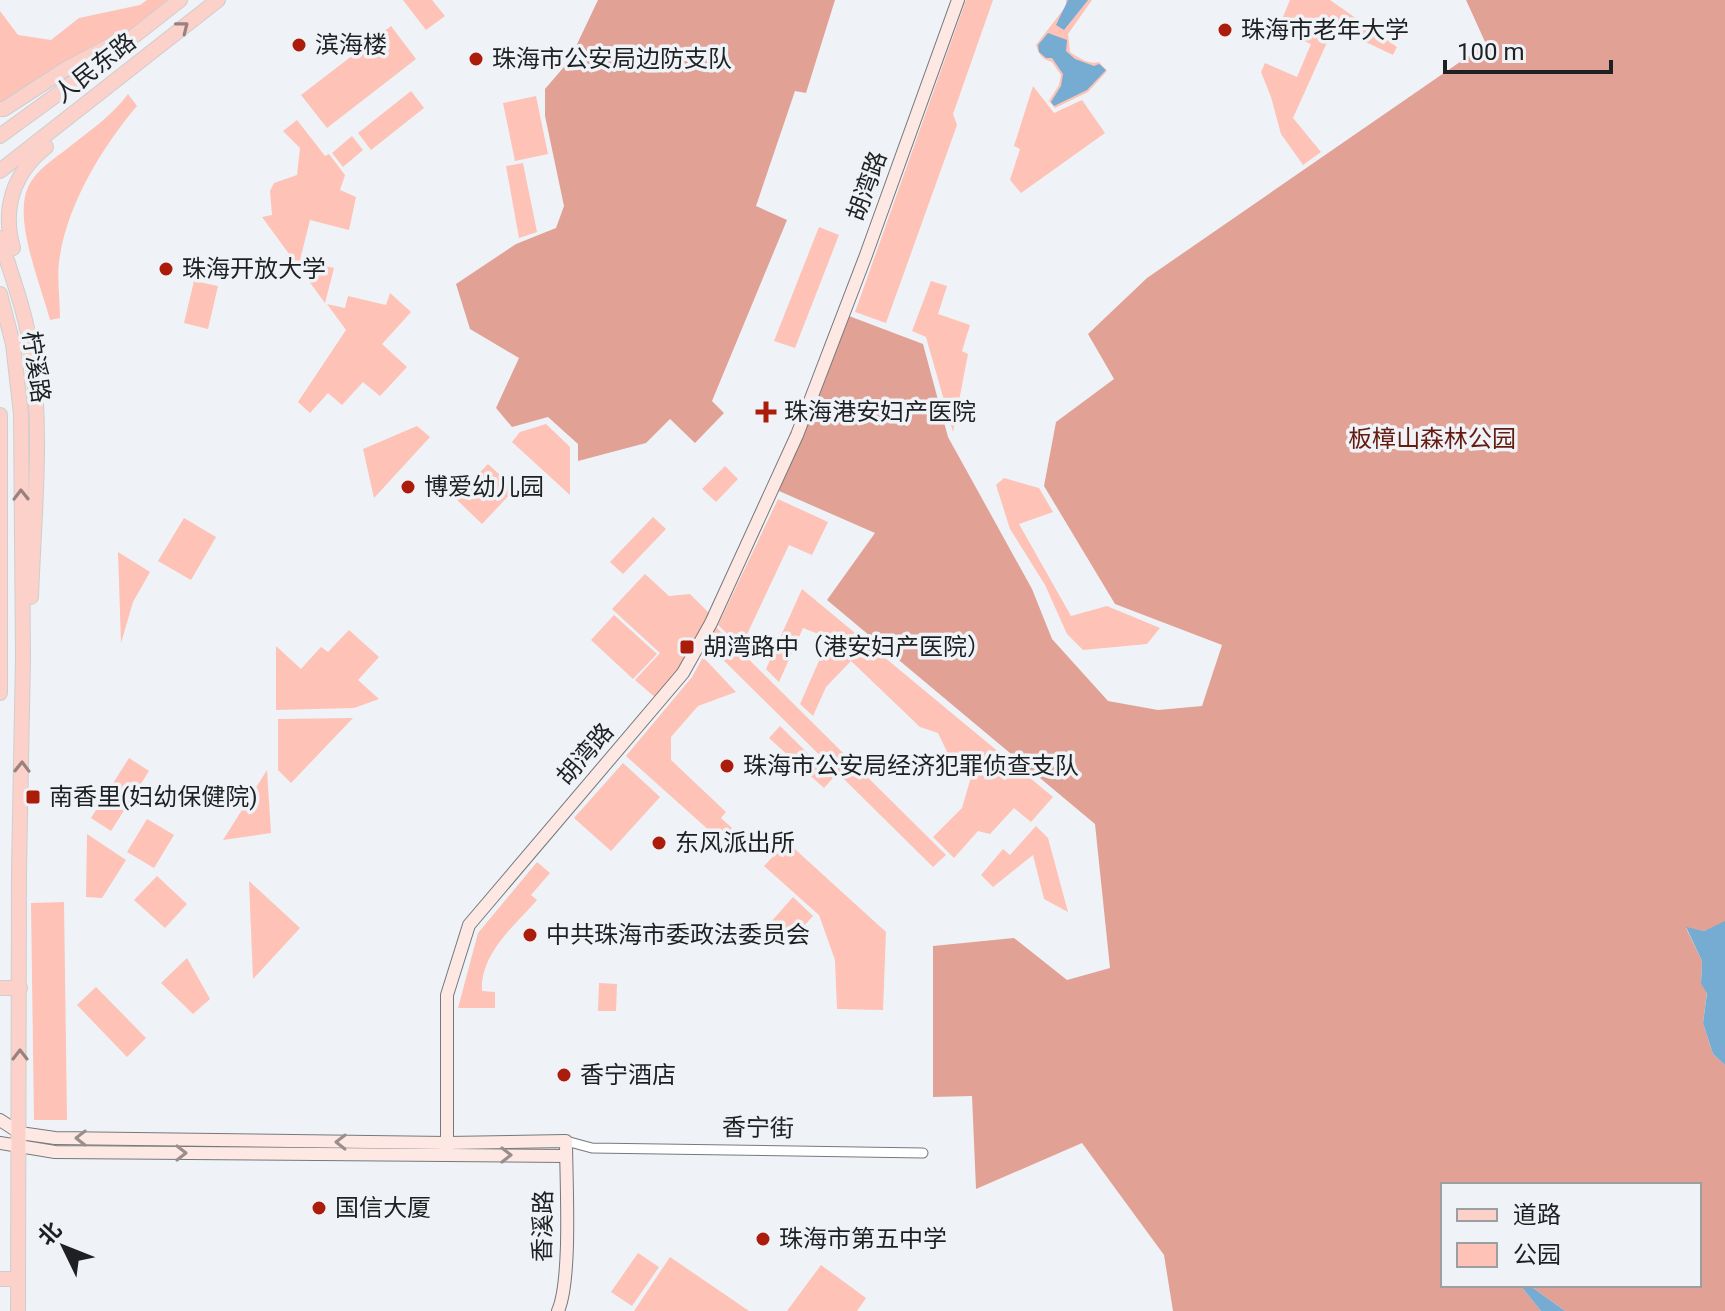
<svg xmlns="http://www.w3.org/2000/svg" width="1725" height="1311" font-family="Roboto,'Noto Sans SC',sans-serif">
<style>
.green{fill:#fec2b6}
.forest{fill:#e2a195}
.water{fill:#76abd2}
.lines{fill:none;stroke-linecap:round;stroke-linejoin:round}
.street-casing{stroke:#75797c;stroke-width:11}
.secondary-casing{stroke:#75797c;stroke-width:14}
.primary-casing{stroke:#cecece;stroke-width:16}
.street{stroke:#fff;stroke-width:9}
.secondary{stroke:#fee8e4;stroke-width:12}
.primary{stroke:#fcd1ca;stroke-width:14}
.oneway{stroke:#98817e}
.oneway2{stroke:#998e8c}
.poi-dot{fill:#ac1c0b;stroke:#eff3f7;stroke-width:3}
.labels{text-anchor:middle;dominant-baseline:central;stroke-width:7;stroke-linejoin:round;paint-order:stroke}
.poi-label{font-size:24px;fill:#1e2021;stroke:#eff3f7;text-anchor:start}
.street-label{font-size:24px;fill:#1e2021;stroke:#eff3f7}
.park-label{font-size:24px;fill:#661b11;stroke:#eff3f7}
</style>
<rect width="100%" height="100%" fill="#eff3f7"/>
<!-- green -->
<g class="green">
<path d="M147,0H175C120,40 58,70 0,106V11L18,35L51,40L79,18L140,5Z"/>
<polygon points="403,0 432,0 445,16 426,30"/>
<polygon points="966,0 993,0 953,114 957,125 886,323 855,312"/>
<path d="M1066,0H1092L1068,34L1070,52C1079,58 1089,65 1099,62L1107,71L1088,92L1055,108L1049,101L1059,85L1061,75L1052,62C1042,59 1039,55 1036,45L1066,6Z"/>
<polygon points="1290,0 1330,0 1397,47 1393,55 1334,27 1293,118 1321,152 1303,165 1281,134 1271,97 1261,72 1265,63 1297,77 1311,44 1278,29"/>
<polygon points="391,26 416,59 327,128 301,95"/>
<polygon points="1033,86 1054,113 1082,100 1105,133 1021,193 1010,180 1020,149 1014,146"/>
<polygon points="411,91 424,108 371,150 358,133"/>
<path d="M128,94L137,106C102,147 66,206 59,262C57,280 60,300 60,318L50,320C41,285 13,220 28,187C36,170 54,159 68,148C89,131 112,116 128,94Z"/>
<polygon points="536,96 548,154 515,161 503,103"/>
<polygon points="297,120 325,156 329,154 345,175 340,190 356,197 349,230 310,220 300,260 334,268 325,303 262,217 272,215 270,191 274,183 297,175 300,148 283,131"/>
<polygon points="352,136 363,150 343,167 332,153"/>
<polygon points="523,163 537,232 519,238 506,166"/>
<polygon points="819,227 839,235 795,348 774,341"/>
<polygon points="194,281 218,286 208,329 184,323"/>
<polygon points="931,281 947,286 938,314 970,325 962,351 968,354 953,432 926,337 912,331"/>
<polygon points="390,293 411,312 382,344 407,367 380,396 363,382 342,405 328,393 310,413 298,402 346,330 327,304 345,308 348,296 386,305"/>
<polygon points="546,424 570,447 570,495 512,442 520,432"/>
<polygon points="417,426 430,437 374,498 363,449"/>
<polygon points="488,464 515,489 482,524 455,498"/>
<polygon points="725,466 738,479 716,502 702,489"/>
<polygon points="1004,478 1039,488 1053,512 1019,524 1071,616 1107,606 1160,628 1147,644 1083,650 1067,634 1045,585 1010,529 996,485"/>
<polygon points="778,499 828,522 812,555 789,545 741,647 718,625"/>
<polygon points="653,517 666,529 623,574 610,562"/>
<polygon points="184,518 216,537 191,580 158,561"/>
<polygon points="118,552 150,572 133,602 121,643"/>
<polygon points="645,574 669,596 690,594 712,616 681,672 657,699 635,680 660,653 612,609"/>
<polygon points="802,589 1053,797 1031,822 1014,808 990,834 978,831 954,858 933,837 962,808 974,767 950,758 938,733 920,727 851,661 826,687 813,716 800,704 829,638 803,628 779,682 766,669"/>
<polygon points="614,615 657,654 633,679 591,640"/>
<polygon points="714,625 946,855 933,867 705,642"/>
<polygon points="349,630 379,657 358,680 379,699 354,708 276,710 276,646 301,669 321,647 328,652"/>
<polygon points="703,657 736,692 698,706 671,737 671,760 726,812 721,818 732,828 721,841 626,756 692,677"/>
<polygon points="353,718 291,783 278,770 278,719"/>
<polygon points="780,726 833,778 824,788 769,738"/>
<polygon points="129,758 149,771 111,831 91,818"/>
<polygon points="623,763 660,797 611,851 574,818"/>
<polygon points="267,770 271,833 223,840"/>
<polygon points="147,819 174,835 154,868 127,852"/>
<polygon points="1036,826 1048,838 1068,912 1044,899 1033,855 993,887 981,875 1003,849 1010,855"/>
<polygon points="87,834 126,860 102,898 86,897"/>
<polygon points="787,842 886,932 883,1010 837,1009 835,960 819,915 764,866"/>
<path d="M537,862L550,873L531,895L537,900C514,926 480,954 482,991L495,992V1008H458L478,933Z"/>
<polygon points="157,876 187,904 165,928 134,900"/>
<polygon points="249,881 300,928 253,979"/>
<polygon points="793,897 813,916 791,940 771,922"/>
<polygon points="64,902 67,1120 34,1120 31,903"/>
<polygon points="187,958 210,999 193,1014 161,983"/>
<polygon points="599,983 617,984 616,1011 598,1011"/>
<polygon points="96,987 146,1038 127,1057 77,1005"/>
<polygon points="638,1253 659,1267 632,1306 611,1292"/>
<polygon points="670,1257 749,1311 634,1311"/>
<polygon points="821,1265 866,1298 857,1311 787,1311"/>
</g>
<!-- forest -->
<g class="forest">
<polygon points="598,0 835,0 806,93 795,91 756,206 787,220 712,401 724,413 695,443 670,419 646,443 578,461 578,444 548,417 512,427 496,408 519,358 470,329 456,284 516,244 556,228 564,206 545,116 545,89 569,61"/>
<polygon points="1466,0 1725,0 1725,922 1704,931 1686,928 1702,961 1701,984 1707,992 1703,1023 1713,1054 1725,1065 1725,1311 1565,1311 1529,1285 1699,1285 1699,1185 1443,1185 1443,1285 1520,1285 1541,1311 1173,1311 1164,1255 1082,1143 976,1189 972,1096 933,1097 933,946 1014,938 1067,980 1110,968 1095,824 827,600 875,533 779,491 849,316 923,344 948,437 1032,589 1052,639 1108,701 1158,710 1202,706 1222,645 1115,604 1044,486 1056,422 1114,379 1088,334 1147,278 1486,44"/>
</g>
<!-- water -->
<g class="water">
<polygon points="1068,0 1088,0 1064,30 1056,25"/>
<polygon points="1048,33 1067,40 1066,51 1075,59 1094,66 1099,64 1106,70 1087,90 1054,106 1051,102 1061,86 1063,74 1052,58 1046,58 1039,52 1038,45"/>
<polygon points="1725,921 1725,1065 1713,1054 1703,1023 1707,993 1701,984 1702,961 1686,927 1704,931"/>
<polygon points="1520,1285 1529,1285 1565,1311 1541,1311"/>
</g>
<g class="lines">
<defs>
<polyline id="street" points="566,1141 592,1148 923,1153"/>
<g id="secondary">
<path d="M0,1120L20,1133L55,1138L447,1143L566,1141C566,1180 572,1279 558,1311"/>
<polyline points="0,1143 55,1152 566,1156"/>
<polyline points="447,1154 447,995 469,925 683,673 711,623 797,435 866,255 958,0"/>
</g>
<g id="primary">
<polyline points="0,109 4,109 64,70 113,44"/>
<polyline points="0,136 92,69 180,0"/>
<polyline points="0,171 218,0"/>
<path d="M0,238C11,275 26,312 31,351C43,432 34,515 31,597"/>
<path d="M13,248C2,209 13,173 46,147"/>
<polyline points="0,294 13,344 21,414 23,657 19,870 18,1311"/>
<polyline points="0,415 0,693"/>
<polyline points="0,988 20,988"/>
<polyline points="0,1279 18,1279"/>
</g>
</defs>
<!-- street casing -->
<use href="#street" class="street-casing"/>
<!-- secondary casing -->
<use href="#secondary" class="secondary-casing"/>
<!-- primary casing -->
<use href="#primary" class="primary-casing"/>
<!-- street -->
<use href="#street" class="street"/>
<!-- secondary -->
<use href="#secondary" class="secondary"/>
<!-- primary -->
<use href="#primary" class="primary"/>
</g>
<!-- one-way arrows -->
<defs><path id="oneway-chevron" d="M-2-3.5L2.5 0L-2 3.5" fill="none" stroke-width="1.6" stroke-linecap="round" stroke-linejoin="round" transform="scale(2)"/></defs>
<g class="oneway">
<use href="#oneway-chevron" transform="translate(183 27) rotate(-38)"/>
<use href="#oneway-chevron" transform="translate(21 495) rotate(-91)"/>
<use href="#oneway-chevron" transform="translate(22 767) rotate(-89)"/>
<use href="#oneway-chevron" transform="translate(20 1055) rotate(-90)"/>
</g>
<g class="oneway2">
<use href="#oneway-chevron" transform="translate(81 1138) rotate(-179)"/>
<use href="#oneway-chevron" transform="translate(341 1142) rotate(-179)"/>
<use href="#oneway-chevron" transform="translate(181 1153)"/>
<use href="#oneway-chevron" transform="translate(506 1155)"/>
</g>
<!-- markers -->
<g class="poi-dot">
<circle cx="1225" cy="30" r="8"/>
<circle cx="299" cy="45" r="8"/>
<circle cx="476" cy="59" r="8"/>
<circle cx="166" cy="269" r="8"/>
<path d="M762 400h8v8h8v8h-8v8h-8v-8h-8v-8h8z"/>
<circle cx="408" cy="487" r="8"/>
<rect x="679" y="639" width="16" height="16" rx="4"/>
<circle cx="727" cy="766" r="8"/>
<rect x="25" y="789" width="16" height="16" rx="4"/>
<circle cx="659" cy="843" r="8"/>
<circle cx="530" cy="935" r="8"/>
<circle cx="564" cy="1075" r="8"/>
<circle cx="319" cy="1208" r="8"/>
<circle cx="763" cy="1239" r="8"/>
</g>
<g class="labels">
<!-- poi labels -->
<g class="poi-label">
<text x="1241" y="30">珠海市老年大学</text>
<text x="315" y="45">滨海楼</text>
<text x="492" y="59">珠海市公安局边防支队</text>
<text x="182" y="269">珠海开放大学</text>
<text x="784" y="412">珠海港安妇产医院</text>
<text x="424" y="487">博爱幼儿园</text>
<text x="703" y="647">胡湾路中（港安妇产医院）</text>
<text x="743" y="766">珠海市公安局经济犯罪侦查支队</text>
<text x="49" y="797">南香里(妇幼保健院)</text>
<text x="675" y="843">东风派出所</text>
<text x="546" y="935">中共珠海市委政法委员会</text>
<text x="580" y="1075">香宁酒店</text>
<text x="335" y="1208">国信大厦</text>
<text x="779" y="1239">珠海市第五中学</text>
</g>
<!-- street labels -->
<g class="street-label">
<text transform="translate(95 68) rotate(-38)">人民东路</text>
<text transform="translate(867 186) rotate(-70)">胡湾路</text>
<text transform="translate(36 367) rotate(82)">柠溪路</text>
<text transform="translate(585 754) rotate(-49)">胡湾路</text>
<text transform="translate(758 1128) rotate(1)">香宁街</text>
<text transform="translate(543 1226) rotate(-89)">香溪路</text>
</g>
<!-- park labels -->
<g class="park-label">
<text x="1432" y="439">板樟山森林公园</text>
</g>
</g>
<!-- legend -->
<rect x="1441" y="1183" width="260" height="104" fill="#eff3f7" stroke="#9b9fa1" stroke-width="2"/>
<rect x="1457" y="1209" width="40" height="12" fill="#fcd1ca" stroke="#9b9fa1" stroke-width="2"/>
<text x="1513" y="1223" font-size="24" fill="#1e2021">道路</text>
<rect x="1457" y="1243" width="40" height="24" fill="#fec2b6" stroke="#9b9fa1" stroke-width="2"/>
<text x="1513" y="1263" font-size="24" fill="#1e2021">公园</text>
<!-- north arrow -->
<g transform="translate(64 1247) rotate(313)" stroke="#eff3f7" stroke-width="6" paint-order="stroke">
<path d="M0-6L14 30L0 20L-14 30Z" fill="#1e2021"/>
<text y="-12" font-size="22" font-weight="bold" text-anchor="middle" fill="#1e2021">北</text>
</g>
<!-- scale -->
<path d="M1445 60v12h166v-12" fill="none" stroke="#1e2021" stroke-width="4"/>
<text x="1457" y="60" font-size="24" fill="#1e2021" stroke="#eff3f7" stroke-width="6" paint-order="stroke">100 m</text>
</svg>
